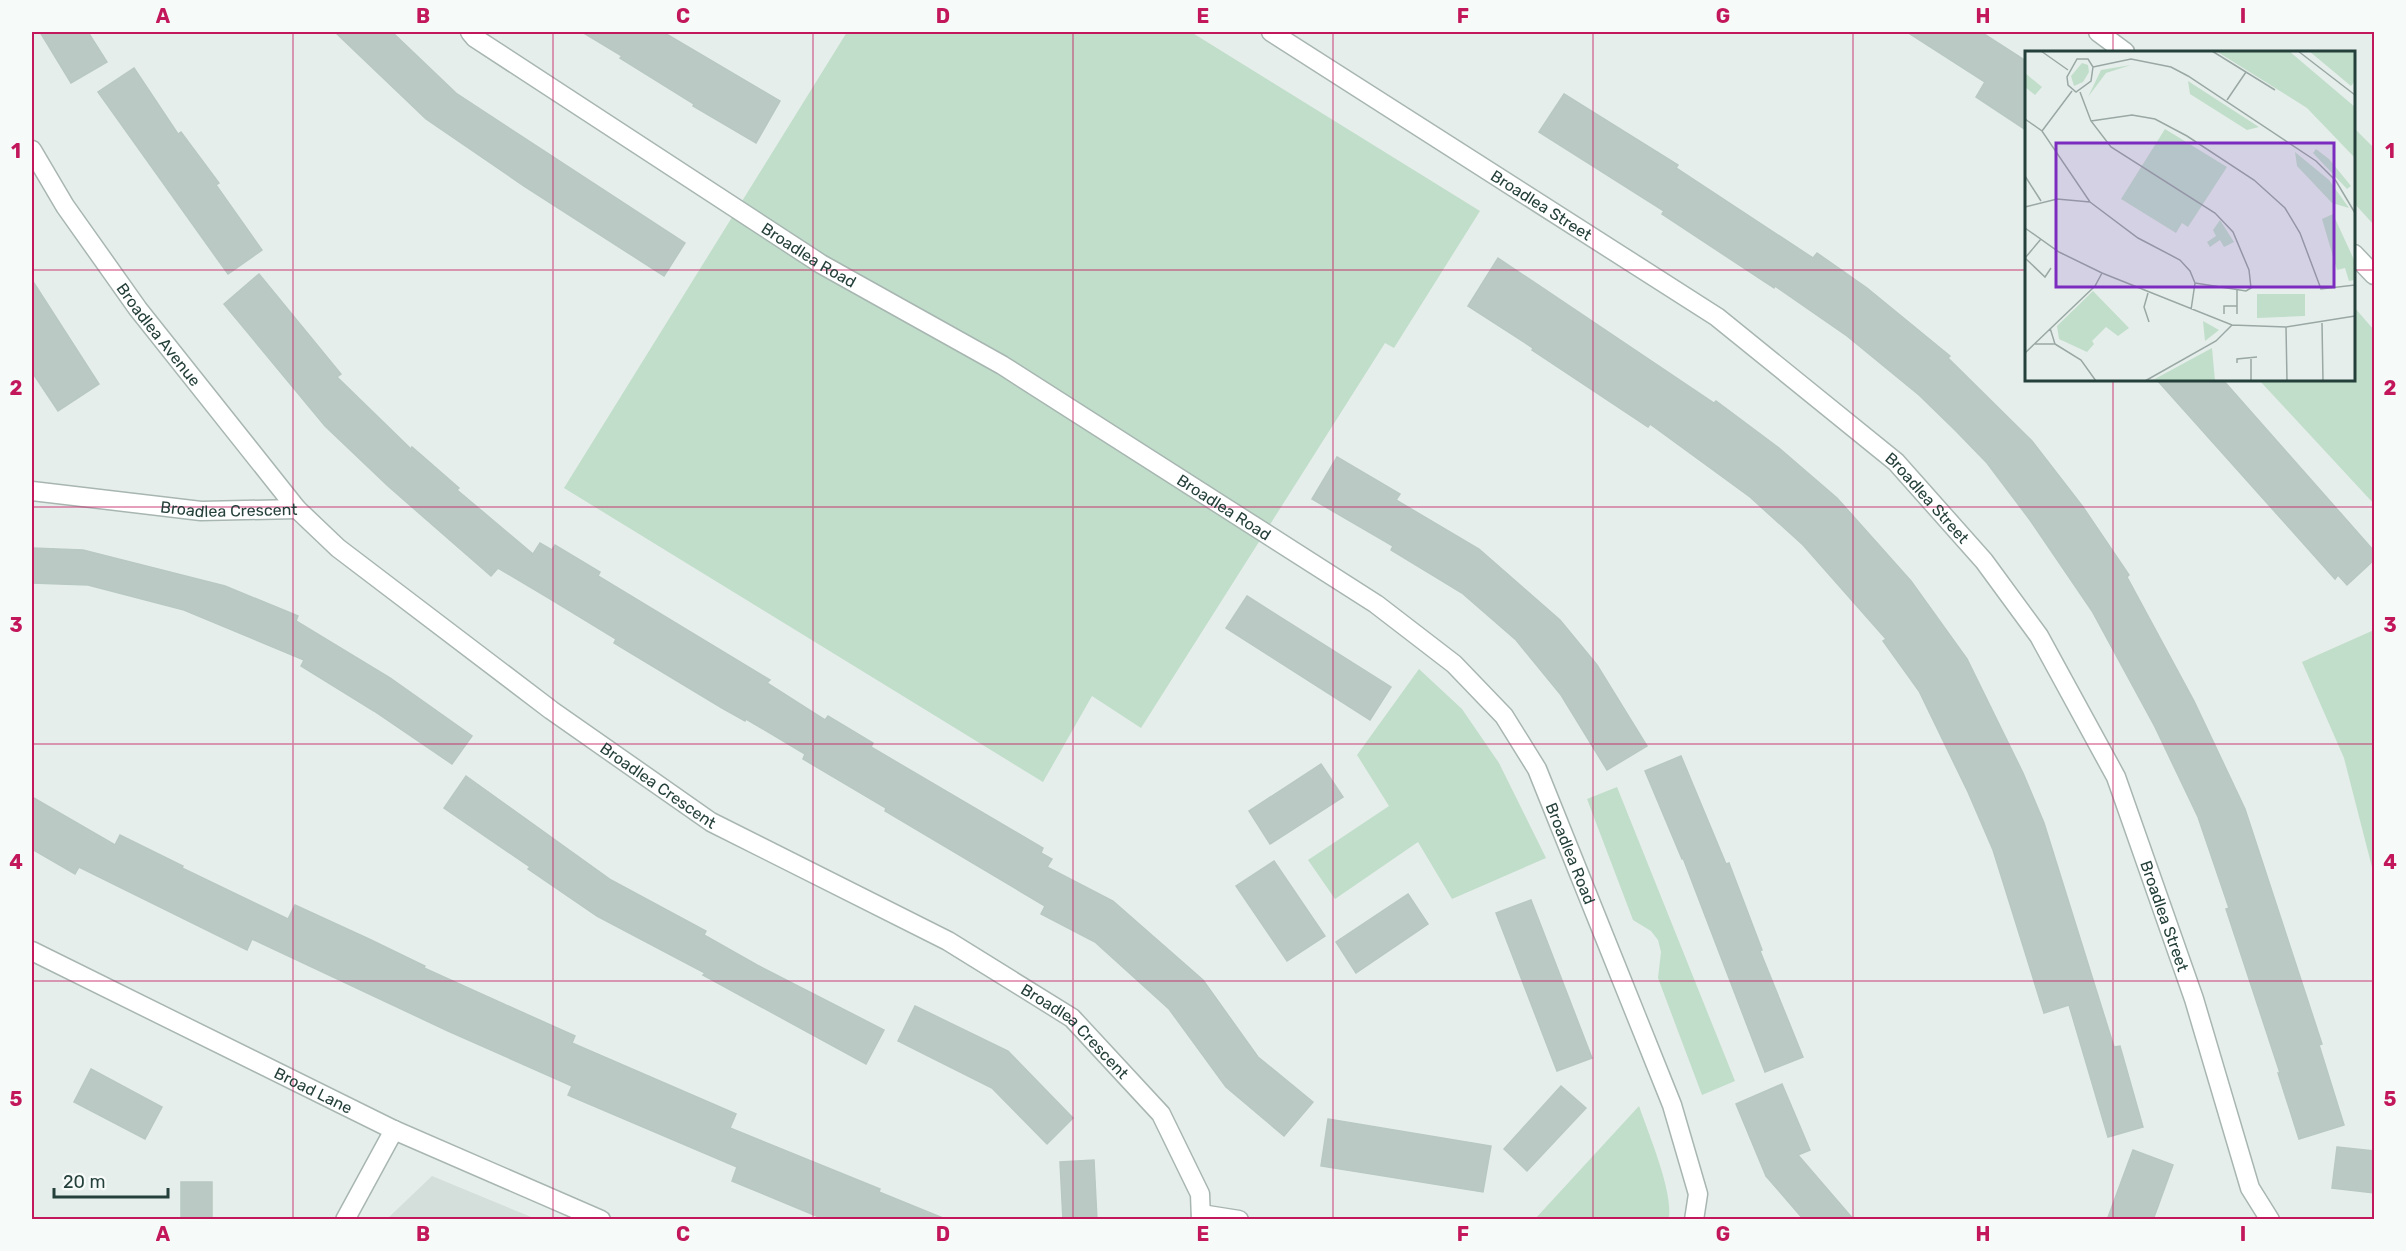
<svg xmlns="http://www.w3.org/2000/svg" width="2406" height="1251" font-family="Rubik,sans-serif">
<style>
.built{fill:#d4deda}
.green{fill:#c0deca}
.building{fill:#bbc9c4;stroke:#b8c8c2;stroke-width:1.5}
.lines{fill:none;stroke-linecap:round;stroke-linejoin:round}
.minor-casing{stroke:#a8b6b2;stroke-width:21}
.tertiary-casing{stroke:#a8b6b2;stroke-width:21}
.minor{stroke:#fff;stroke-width:18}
.tertiary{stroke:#fff;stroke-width:18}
.grid{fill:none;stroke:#c2185b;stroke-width:1.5;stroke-opacity:0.55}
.labels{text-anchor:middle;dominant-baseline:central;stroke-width:5;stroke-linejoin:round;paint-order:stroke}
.street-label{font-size:16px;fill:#25403a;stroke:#f6faf9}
.inset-road{fill:none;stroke:#99a8a4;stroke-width:1.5}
.view{fill:#7b2cbf;fill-opacity:0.15;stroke:#7b2cbf;stroke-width:3}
.inset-edge{fill:none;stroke:#25403a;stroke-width:3}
.neatline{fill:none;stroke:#c2185b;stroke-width:2}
.grid-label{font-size:20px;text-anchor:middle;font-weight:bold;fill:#c2185b}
</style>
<rect width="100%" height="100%" fill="#e6eeeb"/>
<!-- built -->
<polygon class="built" points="432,1176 536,1219 387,1219"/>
<!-- green -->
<g class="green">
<polygon points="847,32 1191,32 1480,211 1394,348 1385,343 1141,728 1092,696 1043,782 564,488"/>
<polygon points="2354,128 2374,148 2374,225 2354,203"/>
<polygon points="2354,307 2374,330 2374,504 2259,380 2354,380"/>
<polygon points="2374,630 2374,875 2344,758 2302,662"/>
<polygon points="1419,669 1462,709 1499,763 1546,858 1452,899 1418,842 1335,899 1308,860 1389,806 1357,755"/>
<polygon points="1617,787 1735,1081 1702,1095 1658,978 1661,952 1658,940 1651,931 1633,920 1587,799"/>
<path d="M1639,1106C1649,1135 1673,1191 1669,1219H1535Z"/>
</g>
<!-- building -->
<g class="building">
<polygon points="40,32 88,32 107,62 71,83"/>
<polygon points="335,32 392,32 457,94 685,243 664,276 524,186 426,119"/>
<polygon points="582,32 663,32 780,101 756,143 693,106 694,104 620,58 622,56"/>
<polygon points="1907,32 1981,32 2026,61 2026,130 1976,97 1985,82"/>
<polygon points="134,68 178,134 181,132 219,183 216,185 262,250 228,274 98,92"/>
<polygon points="1564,94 1678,165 1676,168 1813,258 1817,253 1867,288 1950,356 1948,358 2032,441 2083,507 2129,575 2127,577 2194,701 2245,809 2322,1044 2319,1045 2344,1125 2299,1139 2278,1073 2280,1073 2226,909 2229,908 2198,817 2155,727 2092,611 2030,520 1987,463 1955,430 1919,395 1847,336 1775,286 1774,288 1662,214 1664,211 1539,132"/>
<polygon points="1498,258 1714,403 1716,401 1779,448 1837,498 1911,581 1967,659 2023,773 2044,823 2114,1047 2120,1046 2143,1127 2108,1137 2069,1005 2044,1013 1993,850 1968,792 1919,691 1883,641 1886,639 1803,545 1750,497 1650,424 1648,427 1532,350 1533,348 1468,306"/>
<polygon points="259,274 341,374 337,377 411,449 412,447 459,488 457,490 533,554 540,543 552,550 555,545 600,572 598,576 770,680 767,683 825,720 828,716 873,743 871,747 1043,848 1041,853 1052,859 1047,867 1113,901 1203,980 1258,1057 1313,1102 1284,1136 1226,1087 1169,1009 1095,942 1041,914 1045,906 885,811 886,808 803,759 805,754 746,719 745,721 722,708 614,643 616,639 552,600 498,568 491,576 388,486 325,426 224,304"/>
<polygon points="32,280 99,384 58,411 32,372"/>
<polygon points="2157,380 2223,380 2374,551 2374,560 2347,585 2338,575 2335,579"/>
<polygon points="1337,457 1400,494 1396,500 1479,549 1560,620 1597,665 1647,746 1607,770 1561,695 1516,640 1462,593 1391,550 1393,546 1312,499"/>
<polygon points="32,548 83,550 225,586 298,616 296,621 390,678 472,736 452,764 374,711 301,666 304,660 184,610 88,585 32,583"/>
<polygon points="1247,596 1391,687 1370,720 1226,628"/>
<polygon points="1681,756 1726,864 1729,863 1762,950 1760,951 1803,1057 1765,1072 1683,858 1682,859 1645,771"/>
<polygon points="1321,764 1343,797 1270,844 1249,811"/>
<polygon points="466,776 611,880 706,931 704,935 757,965 884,1030 866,1064 703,975 705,973 597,916 528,869 530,867 444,808"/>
<polygon points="32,797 115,845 120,835 183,866 182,868 288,919 295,905 369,939 425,966 424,968 575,1036 572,1043 736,1114 730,1128 880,1189 879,1192 943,1218 943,1220 826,1220 732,1181 737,1167 568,1095 572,1086 448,1031 252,939 247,950 79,867 75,874 32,849"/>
<polygon points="1274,861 1325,936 1287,961 1236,886"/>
<polygon points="1408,894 1428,924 1356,973 1336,942"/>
<polygon points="1531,900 1592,1058 1557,1071 1496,913"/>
<polygon points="915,1006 1008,1051 1073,1118 1047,1144 992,1088 898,1041"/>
<polygon points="91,1069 162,1107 145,1139 74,1102"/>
<polygon points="1782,1084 1810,1150 1798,1155 1854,1220 1804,1220 1766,1176 1736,1104"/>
<polygon points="1561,1086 1586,1108 1527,1171 1504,1149"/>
<polygon points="1328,1119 1491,1146 1483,1192 1321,1166"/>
<polygon points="2337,1147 2374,1151 2374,1193 2332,1188"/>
<polygon points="2133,1150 2173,1165 2153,1220 2107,1220"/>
<polygon points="1094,1160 1097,1220 1063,1220 1060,1162"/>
<rect x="181" y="1182" width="31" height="38"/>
</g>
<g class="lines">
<defs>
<g id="minor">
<path id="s1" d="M470,32L475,38L821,264L1002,365L1376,604L1454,664L1504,716L1537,769L1672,1105L1698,1194L1694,1220"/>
<path id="s2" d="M1271,32L1717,317L1896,462L1984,561L2039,636L2116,777L2194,999L2250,1188L2270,1220"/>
<polyline points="2098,32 2125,52"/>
<path id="s3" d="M32,150L65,206L138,309L297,509L338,548L551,710L711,822L948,941L1072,1018L1161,1114L1200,1194L1201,1220"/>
<polyline points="2354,254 2374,275"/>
<path id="s4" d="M32,491L201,511L297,509"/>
<polyline points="1201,1214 1239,1220"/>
<polyline points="345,1220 394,1130"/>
</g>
<g id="tertiary">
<path id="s5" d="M32,951L394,1130L601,1220"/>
</g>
</defs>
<!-- minor casing -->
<use href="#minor" class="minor-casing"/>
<!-- tertiary casing -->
<use href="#tertiary" class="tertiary-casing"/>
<!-- minor -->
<use href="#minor" class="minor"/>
<!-- tertiary -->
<use href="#tertiary" class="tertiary"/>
</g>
<!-- grid -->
<path class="grid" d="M293,32V1220M553,32V1220M813,32V1220M1073,32V1220M1333,32V1220M1593,32V1220M1853,32V1220M2113,32V52M32,270H2026M2354,270H2374M2113,380V1220M32,507H2374M32,744H2374M32,981H2374"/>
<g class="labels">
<!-- street labels -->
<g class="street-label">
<text stroke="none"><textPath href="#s2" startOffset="321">Broadlea Street</textPath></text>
<text stroke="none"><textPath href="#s1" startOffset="406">Broadlea Road</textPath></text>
<text stroke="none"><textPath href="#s3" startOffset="224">Broadlea Avenue</textPath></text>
<text stroke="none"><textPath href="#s2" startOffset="807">Broadlea Street</textPath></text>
<text stroke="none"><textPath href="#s1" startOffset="892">Broadlea Road</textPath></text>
<text stroke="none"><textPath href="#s4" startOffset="198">Broadlea Crescent</textPath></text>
<text stroke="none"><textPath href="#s3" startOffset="902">Broadlea Crescent</textPath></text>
<text stroke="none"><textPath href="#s1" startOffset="1396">Broadlea Road</textPath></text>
<text stroke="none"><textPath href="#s2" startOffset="1293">Broadlea Street</textPath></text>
<text stroke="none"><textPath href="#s3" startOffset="1388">Broadlea Crescent</textPath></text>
<text stroke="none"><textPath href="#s5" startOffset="314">Broad Lane</textPath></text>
</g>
</g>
<!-- overview -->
<g transform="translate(2025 51)">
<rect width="330" height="330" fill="#e6eeeb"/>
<path d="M191,0H264L330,56V107L282,57ZM284,0H330V30L326,35ZM57,12L63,14L64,21L58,31L49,35L46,25ZM106,14L81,22L63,46L76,19ZM0,22L17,36L10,44L0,36ZM163,30L234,76L222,79L165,43ZM140,78L202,116L163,176L157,172L151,182L96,148ZM291,98L304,108L326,135L322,138L288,102ZM270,101L304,129L324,157L307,152L272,115ZM308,163L330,211V229L324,230L320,217L312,219L297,168ZM195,169L209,191L199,196L195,189L185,196L182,191L191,185L188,179ZM68,240L104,277L93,285L81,276L67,290L69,293L62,301L34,288L32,275ZM232,243H280V265L232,267ZM178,270L194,279L180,290ZM187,297L190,330H126Z" fill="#c0deca"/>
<path class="inset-road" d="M16,0L43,19M187,0L250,39M273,0L330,44M52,8H63L68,16L66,30L51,41L43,34L42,26ZM68,16L106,8L146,16L163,25L291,110L311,130L330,162M55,41L66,70L86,96L190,162L208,181L224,219L226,237L221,240L170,232M202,49L221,21M0,68L17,80L65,151L113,187L155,209L165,220L170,232L166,259M66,70L107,64L130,68L162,85L229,129L260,157L275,182L296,238L330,234M17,80L47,40M0,125L16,150M0,156L32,148L65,151M0,177L34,201L77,222L207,274L261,276L330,265M0,207L20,226L26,217M0,207L16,188M212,238V263M123,242L119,256L124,271M199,263V255H212M297,272L298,330M261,276L262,330M10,293H30L25,277M30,293L56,309L71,330M0,302L70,235L77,222M226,308V330M212,312V308L232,306M120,330L191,290L207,274"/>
<path class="view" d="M31,92H309V236H31Z"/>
<rect width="330" height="330" class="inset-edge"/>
</g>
<!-- border -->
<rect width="2406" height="1251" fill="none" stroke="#f6faf9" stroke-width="66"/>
<!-- scale -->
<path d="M54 1188v9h114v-9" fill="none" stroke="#25403a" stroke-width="3"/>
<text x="63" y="1188" font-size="18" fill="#25403a" stroke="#f6faf9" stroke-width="4.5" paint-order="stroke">20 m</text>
<rect x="33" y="33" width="2340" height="1185" class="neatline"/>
<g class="grid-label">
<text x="163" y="23">A</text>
<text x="423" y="23">B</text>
<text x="683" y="23">C</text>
<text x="943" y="23">D</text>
<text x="1203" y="23">E</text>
<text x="1463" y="23">F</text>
<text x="1723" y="23">G</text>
<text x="1983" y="23">H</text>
<text x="2243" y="23">I</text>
<text x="16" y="158">1</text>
<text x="2390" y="158">1</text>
<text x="16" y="395">2</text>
<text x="2390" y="395">2</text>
<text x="16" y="632">3</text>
<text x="2390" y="632">3</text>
<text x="16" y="869">4</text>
<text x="2390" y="869">4</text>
<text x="16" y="1106">5</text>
<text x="2390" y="1106">5</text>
<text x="163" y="1241">A</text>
<text x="423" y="1241">B</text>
<text x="683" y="1241">C</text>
<text x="943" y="1241">D</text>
<text x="1203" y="1241">E</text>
<text x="1463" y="1241">F</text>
<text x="1723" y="1241">G</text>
<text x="1983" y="1241">H</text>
<text x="2243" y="1241">I</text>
</g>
</svg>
